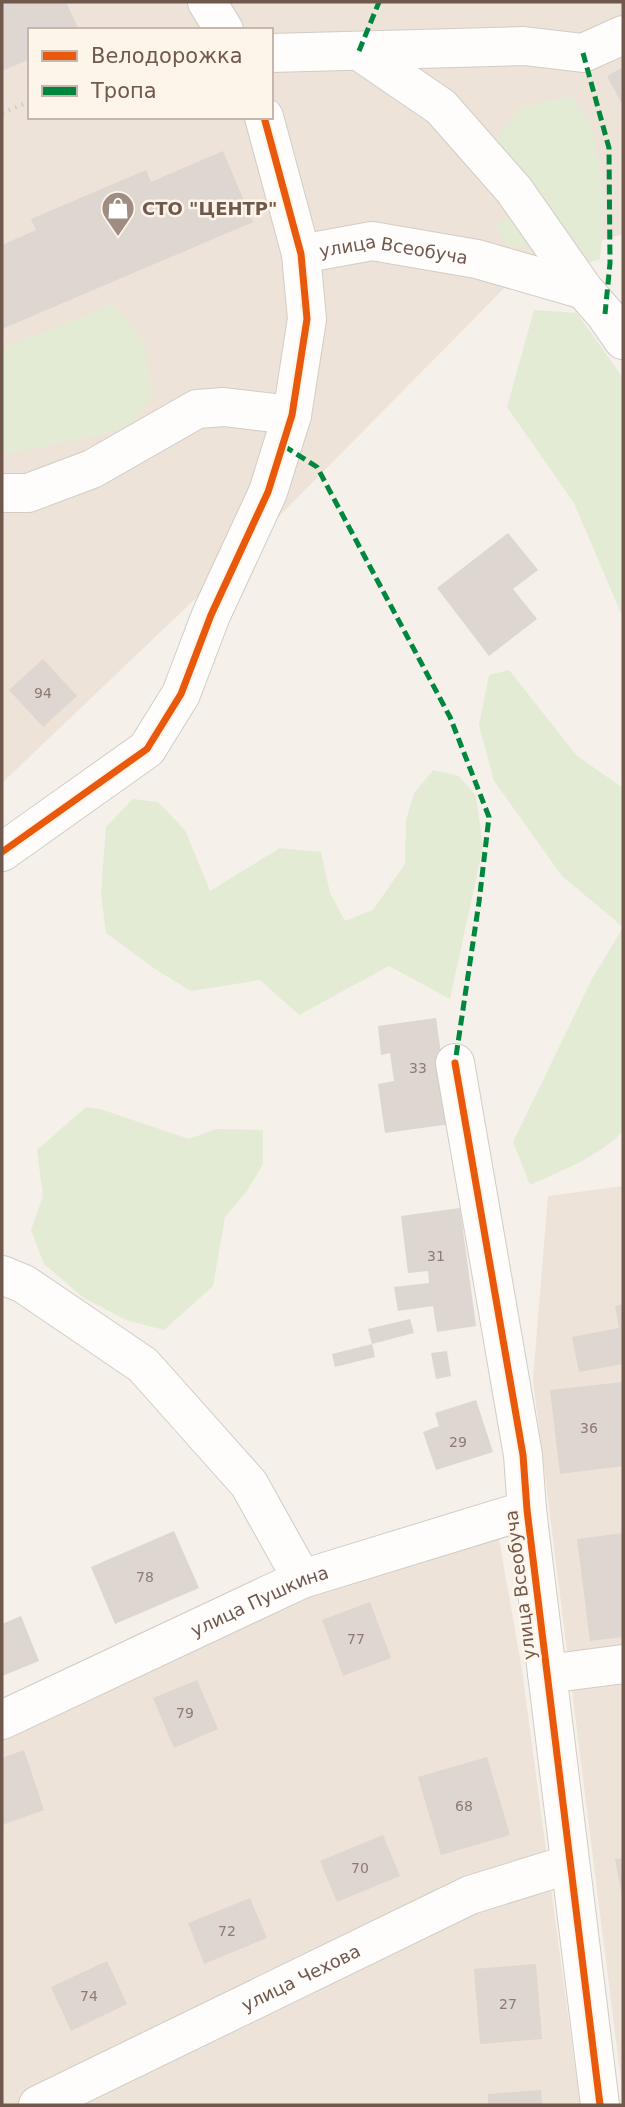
<svg xmlns="http://www.w3.org/2000/svg" width="625" height="2107" font-family="'DejaVu Sans',sans-serif">
<style>
.residential{fill:#eee3d8;fill-rule:evenodd}
.green{fill:#e3ebd5}
.building{fill:#ded6d0}
.lines{fill:none;stroke-linecap:round;stroke-linejoin:round}
.minor-casing{stroke:#d2ccc5;stroke-width:40}
.path{stroke:#d6d0cb;stroke-width:4.5;stroke-dasharray:2 5;stroke-linecap:butt}
.minor{stroke:#fefdfc;stroke-width:38}
.quiet{stroke:#00873e;stroke-width:5;stroke-dasharray:10 5;stroke-linecap:butt}
.cycleway-casing{stroke:#fef5ea;stroke-width:11}
.cycleway{stroke:#e8590c;stroke-width:7}
.labels{text-anchor:middle;dominant-baseline:central;stroke-width:5;stroke-linejoin:round;paint-order:stroke}
.number-label{font-size:14px;fill:#8f7a70}
.poi-label{font-size:18px;font-weight:bold;fill:#71584c;stroke:#fef5ea;text-anchor:start}
.street-label{font-size:18px;fill:#71584c;stroke:#fef5ea}
</style>
<rect width="100%" height="100%" fill="#f5f0ea"/>
<!-- residential -->
<g class="residential">
<path d="M2,2H623V234L529,263L237,559L2,783ZM30,30H271V117H30Z"/>
<polygon points="623,1186 623,2097 533,1380 548,1196"/>
<polygon points="495,1516 522,1670 580,2105 2,2105 2,1731"/>
</g>
<!-- green -->
<g class="green">
<polygon points="570,96 591,124 605,200 600,259 579,266 541,250 507,246 495,227 523,200 487,152 521,107"/>
<polygon points="114,304 145,344 152,398 129,428 22,451 2,453 2,347 17,343"/>
<polygon points="534,310 577,313 623,378 623,618 574,503 507,407"/>
<path d="M509,670L577,756L623,788V1131C599,1157 562,1170 530,1185L513,1142L592,979L623,927L562,876L494,781L479,725L489,675Z"/>
<polygon points="433,770 459,776 476,796 483,847 450,999 389,966 299,1015 260,980 191,991 155,969 106,933 101,893 106,827 133,799 158,802 185,830 210,891 280,848 321,852 330,893 345,921 373,910 405,864 406,820 414,793"/>
<polygon points="86,1107 100,1109 189,1139 216,1129 263,1130 263,1164 247,1191 225,1217 213,1286 164,1330 126,1320 84,1298 44,1264 31,1230 43,1196 37,1150"/>
</g>
<!-- building -->
<g class="building">
<polygon points="2,2 66,2 79,30 30,30 30,59 2,71"/>
<polygon points="623,67 623,106 607,76"/>
<polygon points="223,151 253,222 2,329 2,245 36,230 31,219 146,170 151,182"/>
<polygon points="508,533 538,570 513,589 537,619 489,656 437,588"/>
<polygon points="43,659 77,696 43,727 9,690"/>
<polygon points="436,1018 451,1124 385,1133 378,1084 394,1081 390,1053 381,1055 378,1026"/>
<polygon points="460,1208 476,1326 437,1332 433,1306 398,1311 394,1287 429,1283 428,1271 408,1273 401,1216"/>
<polygon points="623,1304 623,1364 579,1372 572,1337 619,1328 615,1306"/>
<polygon points="410,1319 414,1333 372,1344 368,1329"/>
<polygon points="372,1344 375,1357 335,1367 332,1354"/>
<polygon points="447,1351 451,1376 436,1379 431,1353"/>
<polygon points="623,1382 623,1466 560,1474 550,1390"/>
<polygon points="476,1400 493,1452 436,1470 423,1432 439,1426 435,1413"/>
<polygon points="174,1531 199,1588 115,1624 91,1567"/>
<polygon points="623,1533 623,1637 590,1641 577,1539"/>
<polygon points="370,1602 391,1658 343,1676 322,1620"/>
<polygon points="21,1616 39,1661 2,1676 2,1624"/>
<polygon points="197,1680 218,1729 174,1748 153,1698"/>
<polygon points="24,1750 44,1810 2,1825 2,1758"/>
<polygon points="487,1757 510,1835 441,1855 418,1777"/>
<polygon points="383,1835 400,1876 337,1902 320,1861"/>
<polygon points="623,1858 623,1896 622,1896 615,1859"/>
<polygon points="250,1898 267,1938 204,1964 188,1923"/>
<polygon points="107,1961 127,2004 71,2031 51,1987"/>
<polygon points="536,1964 542,2039 480,2044 474,1969"/>
<polygon points="541,2090 542,2105 488,2105 488,2094"/>
</g>
<g class="lines">
<defs>
<g id="minor">
<polyline points="207,2 224,30"/>
<polyline points="359,51 441,107 514,190 584,290 605,314 623,340"/>
<polyline points="271,53 524,46 583,53 623,35"/>
<path id="s1" d="M301,254L372,241L477,259L584,290"/>
<polyline points="2,493 28,493 92,469 197,409 224,407 292,415"/>
<polyline points="2,852 147,749 181,694 211,615 268,492 292,415 307,319 301,254 264,117"/>
<polyline points="455,1063 523,1455 527,1510 600,2105"/>
<polyline points="2,1275 24,1284 143,1365 249,1484 302,1579"/>
<polyline points="547,1674 623,1664"/>
<path id="s2" d="M2,1720L302,1579L527,1510"/>
<path id="s3" d="M38,2105L470,1895L570,1864"/>
</g>
</defs>
<!-- minor casing -->
<use href="#minor" class="minor-casing"/>
<!-- path -->
<polyline class="path" points="2,113 30,101"/>
<!-- minor -->
<use href="#minor" class="minor"/>
<!-- quiet -->
<g class="quiet">
<polyline points="359,51 379,2"/>
<polyline points="583,53 609,148 610,263 605,314"/>
<polyline points="284,446 317,467 450,717 489,817 479,902 455,1063"/>
</g>
<defs>
<g id="cycleway">
<polyline points="2,852 147,749 181,694 211,615 268,492 292,415 307,319 301,254 264,117"/>
<polyline points="455,1063 523,1455 527,1510 600,2105"/>
</g>
</defs>
<!-- cycleway casing -->
<use href="#cycleway" class="cycleway-casing"/>
<!-- cycleway -->
<use href="#cycleway" class="cycleway"/>
</g>
<!-- icons -->
<defs>
<symbol id="shop-pin" viewBox="-11 -11 22 30"><path d="M0 17L-7.5 6A9.5 9.5 0 1 1 7.5 6Z" fill="#9f8d83" stroke="#fef5ea"/><path d="M-5-2.5h2.3a2.7 3.5 0 0 1 5.4 0H5L5.5 6h-11ZM-1.5-2.5h3a1.5 2.3 0 0 0-3 0Z" fill="#fff"/></symbol>
</defs>
<g fill-rule="evenodd">
<use href="#shop-pin" x="99" y="189" width="38" height="52"/>
</g>
<g class="labels">
<!-- number labels -->
<g class="number-label">
<text x="43" y="693">94</text>
<text x="418" y="1068">33</text>
<text x="436" y="1256">31</text>
<text x="589" y="1428">36</text>
<text x="458" y="1442">29</text>
<text x="145" y="1577">78</text>
<text x="356" y="1639">77</text>
<text x="185" y="1713">79</text>
<text x="464" y="1806">68</text>
<text x="360" y="1868">70</text>
<text x="227" y="1931">72</text>
<text x="89" y="1996">74</text>
<text x="508" y="2004">27</text>
</g>
<!-- poi labels -->
<g class="poi-label">
<text x="142" y="208">СТО "ЦЕНТР"</text>
</g>
<!-- street labels -->
<g class="street-label">
<text stroke="none"><textPath href="#s1" startOffset="94">улица Всеобуча</textPath></text>
<text transform="translate(520 1585) rotate(-97)">улица Всеобуча</text>
<text stroke="none"><textPath href="#s2" startOffset="284">улица Пушкина</textPath></text>
<text stroke="none"><textPath href="#s3" startOffset="292">улица Чехова</textPath></text>
</g>
</g>
<!-- border -->
<rect width="625" height="2107" fill="none" stroke="#71584c" stroke-width="7"/>
<!-- legend -->
<rect x="28" y="28" width="245" height="91" fill="#fef5ea" stroke="#c6b6ab" stroke-width="2"/>
<rect x="42" y="51" width="35" height="10" fill="#e8590c" stroke="#c6b6ab" stroke-width="2"/>
<text x="91" y="63" font-size="21" fill="#71584c">Велодорожка</text>
<rect x="42" y="86" width="35" height="10" fill="#00873e" stroke="#c6b6ab" stroke-width="2"/>
<text x="91" y="98" font-size="21" fill="#71584c">Тропа</text>
</svg>
